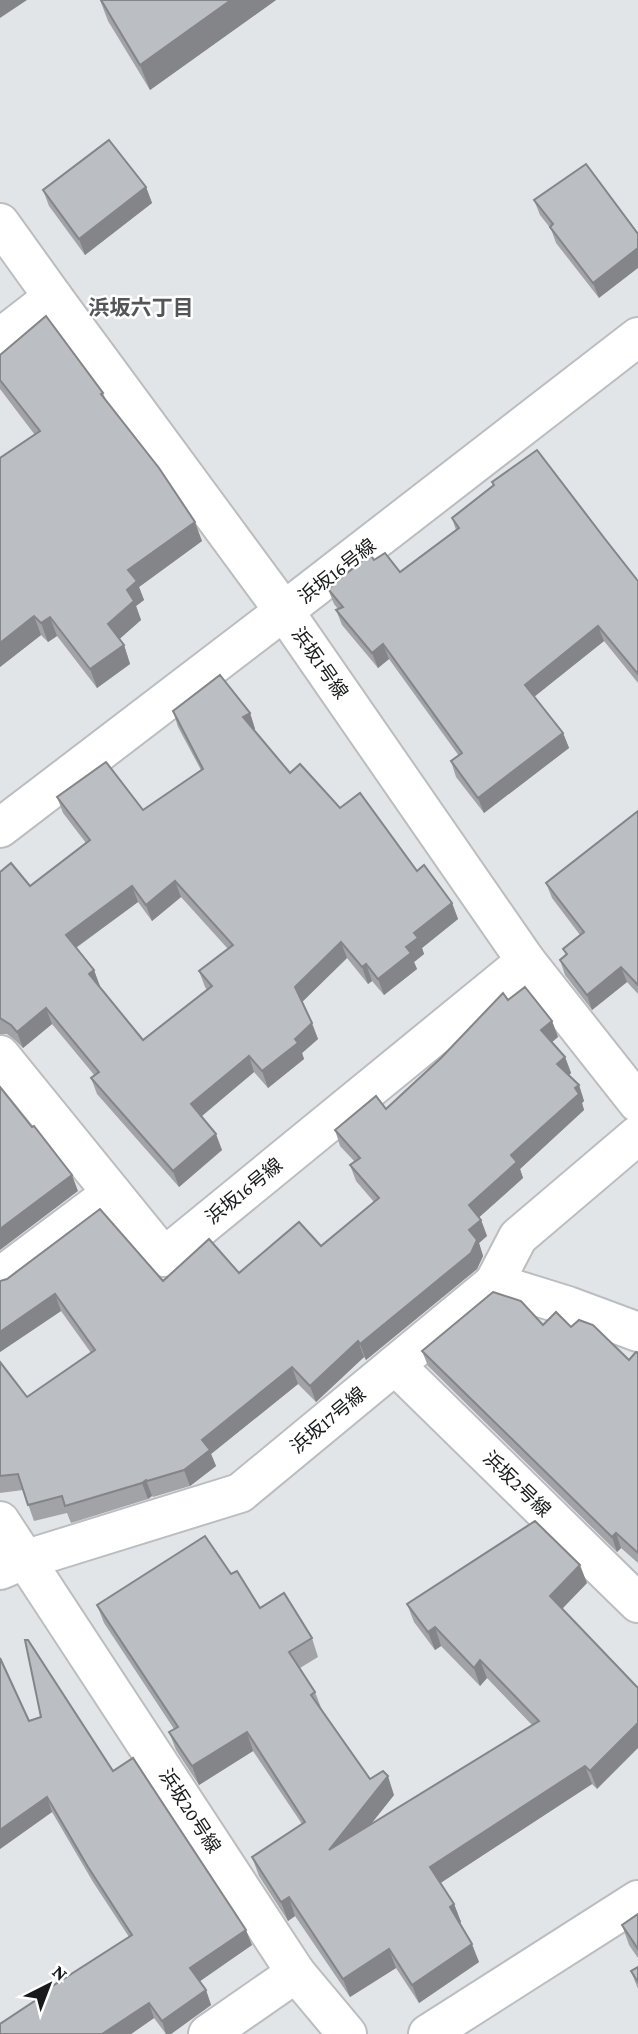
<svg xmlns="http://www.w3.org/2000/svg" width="638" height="2034" font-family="'Crimson Pro','Noto Sans JP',serif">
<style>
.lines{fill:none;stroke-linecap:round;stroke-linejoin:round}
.minor-casing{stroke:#bbbec1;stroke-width:42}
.minor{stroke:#fff;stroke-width:38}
.wall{fill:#a1a3a7;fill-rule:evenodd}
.shaded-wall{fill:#838588}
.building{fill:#bbbec2;stroke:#838588;stroke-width:2;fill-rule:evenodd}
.labels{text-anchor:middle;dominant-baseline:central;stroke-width:5;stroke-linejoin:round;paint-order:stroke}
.street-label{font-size:19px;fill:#191a1b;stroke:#fff}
.neighbourhood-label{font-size:21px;font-weight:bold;fill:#535558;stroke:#fff}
</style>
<rect width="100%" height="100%" fill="#e2e5e8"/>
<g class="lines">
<defs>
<g id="minor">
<polyline points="0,223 53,297 284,611 526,961 638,1103"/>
<polyline points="0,338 53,297"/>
<polyline points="0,828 284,611 638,337"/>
<polyline points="0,1055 164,1257 526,961"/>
<polyline points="0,1277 112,1193"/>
<polyline points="494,1283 518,1237 638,1135"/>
<polyline points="395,1365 638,1603"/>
<polyline points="0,1521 296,1973 208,2034"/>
<polyline points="0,1570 24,1560 240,1493 494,1283 568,1306 638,1332"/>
<polyline points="296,1973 347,2034"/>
<polyline points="428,2034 638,1900"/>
</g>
</defs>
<!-- minor casing -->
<use href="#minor" class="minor-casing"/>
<!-- minor -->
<use href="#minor" class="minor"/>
</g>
<!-- wall -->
<g class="wall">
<polygon points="100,0 276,0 150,90 108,21"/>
<polygon points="586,164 599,298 556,243 551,229 540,215 534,200"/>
<polygon points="146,187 152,203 85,255 49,206 43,190"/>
<polygon points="0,355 103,393 106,400 202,541 139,587 144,600 136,606 141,620 119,639 124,645 130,664 97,688 57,636 48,642 41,635 0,667 35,435 0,389"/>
<polygon points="492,482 605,539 638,581 638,683 604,641 534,697 563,733 569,748 484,813 456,777 451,761 459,756 389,659 378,668 342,625 336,610 338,609 334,604 328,589 374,560 400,572 456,530 452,518 493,485"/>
<path d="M173,711L250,713L255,729L254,730L290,773L340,808L417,871L452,903L458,919L422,948L424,954L414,962L417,969L384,995L372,981L368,984L347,958L302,1002L318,1039L302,1053L304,1059L268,1088L254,1072L202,1116L222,1150L179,1187L97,1094L91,1078L95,1076L52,1024L23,1048L16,1041L7,1034H0V872L30,886L86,843L63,813L57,797L143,810L201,770L178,727ZM181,897L228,949L199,971L205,987L207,990L143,1040L99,987L94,970L76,948L138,902L152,921Z"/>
<polygon points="638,811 638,994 627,982 592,1010 565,975 560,960 566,955 563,949 580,935 552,898 546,883"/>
<polygon points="508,1000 552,1021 558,1037 552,1042 565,1057 571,1073 569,1075 579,1085 584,1101 582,1103 584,1110 520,1169 523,1178 479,1217 481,1220 487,1236 479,1243 483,1256 477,1269 366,1360 364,1357 316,1402 298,1384 211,1454 216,1466 190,1486 153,1497 152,1496 148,1499 71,1523 67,1513 34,1521 23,1490 0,1493 0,1362 27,1397 91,1353 61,1311 0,1352 0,1281 163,1281 239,1273 321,1246 374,1202 356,1181 350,1165 355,1162 340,1146 335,1130 386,1109"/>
<polygon points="543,1325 571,1327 629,1360 638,1353 638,1563 621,1548 617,1552 428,1366 422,1351"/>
<polygon points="231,1574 260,1608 312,1638 318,1657 300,1668 315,1692 322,1710 370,1779 394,1795 371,1824 532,1725 487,1678 480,1686 441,1646 435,1650 414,1622 407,1604 587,1583 562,1609 597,1789 592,1784 440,1883 454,1904 461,1922 460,1923 479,1962 419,2003 396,1968 350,1997 295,1916 288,1921 259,1876 252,1857 302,1824 253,1751 199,1785 176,1750 169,1732 174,1729 104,1623 97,1605"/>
<polygon points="29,1721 113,1771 252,1945 199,1981 206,1990 211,2005 171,2034 166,2034 154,2018 131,2034 0,2034 38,1999 37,1996 129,1937 93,1882 52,1812 0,1849"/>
<polygon points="638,1914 638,1958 629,1945 622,1925"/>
<polygon points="638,1967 638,1989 631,1971"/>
</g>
<!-- shaded-wall -->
<g class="shaded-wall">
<polygon points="0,0 27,0 0,18"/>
<polygon points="231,0 276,0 150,90 140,65"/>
<polygon points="146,187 152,203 85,255 79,239"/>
<polygon points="638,248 638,268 599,298 593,283"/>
<polygon points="195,522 202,541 139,587 144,600 136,606 141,620 115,643 108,624 127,590 128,570"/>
<polygon points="34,616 41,635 0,667 0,643"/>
<polygon points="50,617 57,636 48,642 41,623"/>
<polygon points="598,626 604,641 530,700 525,685"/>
<polygon points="383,644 389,659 378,668 372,653"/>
<polygon points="124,645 130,664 97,688 90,669"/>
<polygon points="250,713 255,729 249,734 243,717"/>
<polygon points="563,733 569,748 484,813 478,798"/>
<polygon points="175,881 181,897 152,921 146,905"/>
<polygon points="132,886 138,902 71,951 66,935"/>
<polygon points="452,903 458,919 422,948 424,954 414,962 417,969 384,995 378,979 414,933"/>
<polygon points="341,942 347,958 301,1003 295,987"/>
<polygon points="366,964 372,981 368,984 362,967"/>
<polygon points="621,967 627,982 592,1010 587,995"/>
<polygon points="94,970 100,986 95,990 89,974"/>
<polygon points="46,1008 52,1024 23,1048 17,1032"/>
<polygon points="552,1021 558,1037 547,1046 541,1030"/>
<polygon points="312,1023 318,1039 302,1053 304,1059 268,1088 262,1071 295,1039"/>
<polygon points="249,1056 254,1072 197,1120 191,1104"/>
<polygon points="565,1057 571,1073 563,1081 557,1064"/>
<polygon points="579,1085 584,1101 582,1103 584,1110 520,1169 523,1178 475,1221 469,1205 511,1155"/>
<polygon points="216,1134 222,1150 179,1187 173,1171"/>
<polygon points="72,1175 78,1191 0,1250 0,1229"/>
<polygon points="481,1220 487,1236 479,1243 483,1256 477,1269 366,1360 360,1344 469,1230"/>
<polygon points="55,1294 61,1311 0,1352 0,1332"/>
<polygon points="358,1341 364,1357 316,1402 310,1386"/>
<polygon points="292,1367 298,1384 211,1454 216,1466 190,1486 184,1470 202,1440"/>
<polygon points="146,1480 152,1496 148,1499 142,1483"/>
<polygon points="616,1533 621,1548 617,1552 612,1537"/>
<polygon points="580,1565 587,1583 556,1615 550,1596"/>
<polygon points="435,1627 441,1646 435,1650 428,1632"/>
<polygon points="480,1660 487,1678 480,1686 474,1668"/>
<polygon points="638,1723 638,1748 597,1789 590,1771"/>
<polygon points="247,1732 253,1751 199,1785 192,1766"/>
<polygon points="585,1766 592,1784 436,1886 430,1867"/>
<polygon points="388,1776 394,1795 336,1868 329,1850"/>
<polygon points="47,1797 52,1812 0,1849 0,1830"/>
<polygon points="289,1897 295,1916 288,1921 281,1902"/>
<polygon points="454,1904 461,1922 456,1925 450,1907"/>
<polygon points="246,1930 252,1945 196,1984 190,1968"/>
<polygon points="472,1944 479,1962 419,2003 412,1985"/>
<polygon points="389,1949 396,1968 350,1997 343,1979"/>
<polygon points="206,1990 211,2005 171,2034 166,2034 162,2021"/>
<polygon points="149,2003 154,2018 131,2034 102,2034"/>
</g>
<!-- building -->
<g class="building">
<polygon points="101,0 231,0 140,65"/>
<polygon points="109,140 146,187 79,239 43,190"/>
<polygon points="586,164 638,234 638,248 593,283 550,227 553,224 534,200"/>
<polygon points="46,316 103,393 101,394 159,468 195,522 128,570 137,581 127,590 134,601 108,624 124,645 90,669 50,617 41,623 34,616 0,643 0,458 40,431 0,380 0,355"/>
<polygon points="537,450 605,539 638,581 638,674 598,626 525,685 563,733 478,798 451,761 462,753 383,644 372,653 336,610 343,607 328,589 370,554 374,560 385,553 400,572 459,528 452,518 494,485 492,482"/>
<path d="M220,675L250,713L243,717L290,773L300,764L340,808L360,793L417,871L424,865L452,903L414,933L418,938L406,947L411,953L378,979L366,964L362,967L341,942L295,987L312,1023L295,1039L298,1043L262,1071L249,1056L191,1104L216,1134L173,1171L91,1078L99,1072L46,1008L17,1032L11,1025L0,1018V872L11,863L30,886L90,840L57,797L106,762L143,810L203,769L173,711ZM175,881L233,945L199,971L212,986L143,1040L89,974L94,970L66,935L132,886L146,905Z"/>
<polygon points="638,811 638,985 621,967 587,995 560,960 567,954 563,949 584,932 546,883"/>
<polygon points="525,987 552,1021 541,1030 565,1057 557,1064 579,1085 575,1088 579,1094 511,1155 517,1162 469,1205 481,1220 469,1230 477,1240 471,1253 360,1344 358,1341 310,1386 292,1367 202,1440 210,1450 184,1470 147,1481 146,1480 142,1483 65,1506 62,1496 28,1505 18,1474 0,1476 0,1362 27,1397 95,1350 55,1294 0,1332 0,1281 7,1279 100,1209 163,1281 209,1239 239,1273 299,1222 321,1246 379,1198 350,1165 360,1158 335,1130 376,1096 386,1109 441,1058 503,993 508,1000"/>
<polygon points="0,1087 32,1127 34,1126 72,1175 0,1229"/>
<polygon points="493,1292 521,1301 543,1325 556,1312 571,1327 579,1320 593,1325 629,1360 636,1352 638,1353 638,1553 616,1533 612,1537 422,1351"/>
<polygon points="535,1521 580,1565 550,1596 638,1688 638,1723 590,1771 585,1766 430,1867 454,1904 450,1907 472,1944 412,1985 389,1949 343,1979 289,1897 281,1902 252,1857 305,1822 247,1732 192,1766 169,1732 178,1727 97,1605 205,1536 231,1574 237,1571 260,1608 284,1593 312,1638 289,1652 315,1692 311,1695 370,1779 383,1771 388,1776 329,1850 539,1721 480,1660 474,1668 435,1627 428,1632 407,1604"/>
<polygon points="25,1640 28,1640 113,1771 133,1758 246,1930 190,1968 206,1990 162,2021 149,2003 102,2034 0,2034 0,2024 39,1998 37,1996 132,1935 88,1867 47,1797 0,1830 0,1658 29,1721 41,1717"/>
<polygon points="638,1914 638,1949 622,1925"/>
<polygon points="638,1967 638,1982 631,1971"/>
</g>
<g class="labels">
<!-- street labels -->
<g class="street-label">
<text transform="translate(337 571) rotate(-38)">浜坂16号線</text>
<text transform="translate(320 663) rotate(55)">浜坂1号線</text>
<text transform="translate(244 1191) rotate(-39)">浜坂16号線</text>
<text transform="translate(328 1420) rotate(-40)">浜坂17号線</text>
<text transform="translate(517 1484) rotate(44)">浜坂2号線</text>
<text transform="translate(190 1811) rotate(57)">浜坂20号線</text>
</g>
<!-- neighbourhood labels -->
<g class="neighbourhood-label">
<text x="141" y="308">浜坂六丁目</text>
</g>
</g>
<!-- north arrow -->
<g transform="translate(49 1985) rotate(42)" stroke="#ffffff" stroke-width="5" paint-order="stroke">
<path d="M0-5L12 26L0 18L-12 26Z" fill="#191a1b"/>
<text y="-10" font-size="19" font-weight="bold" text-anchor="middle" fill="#191a1b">N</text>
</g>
</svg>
